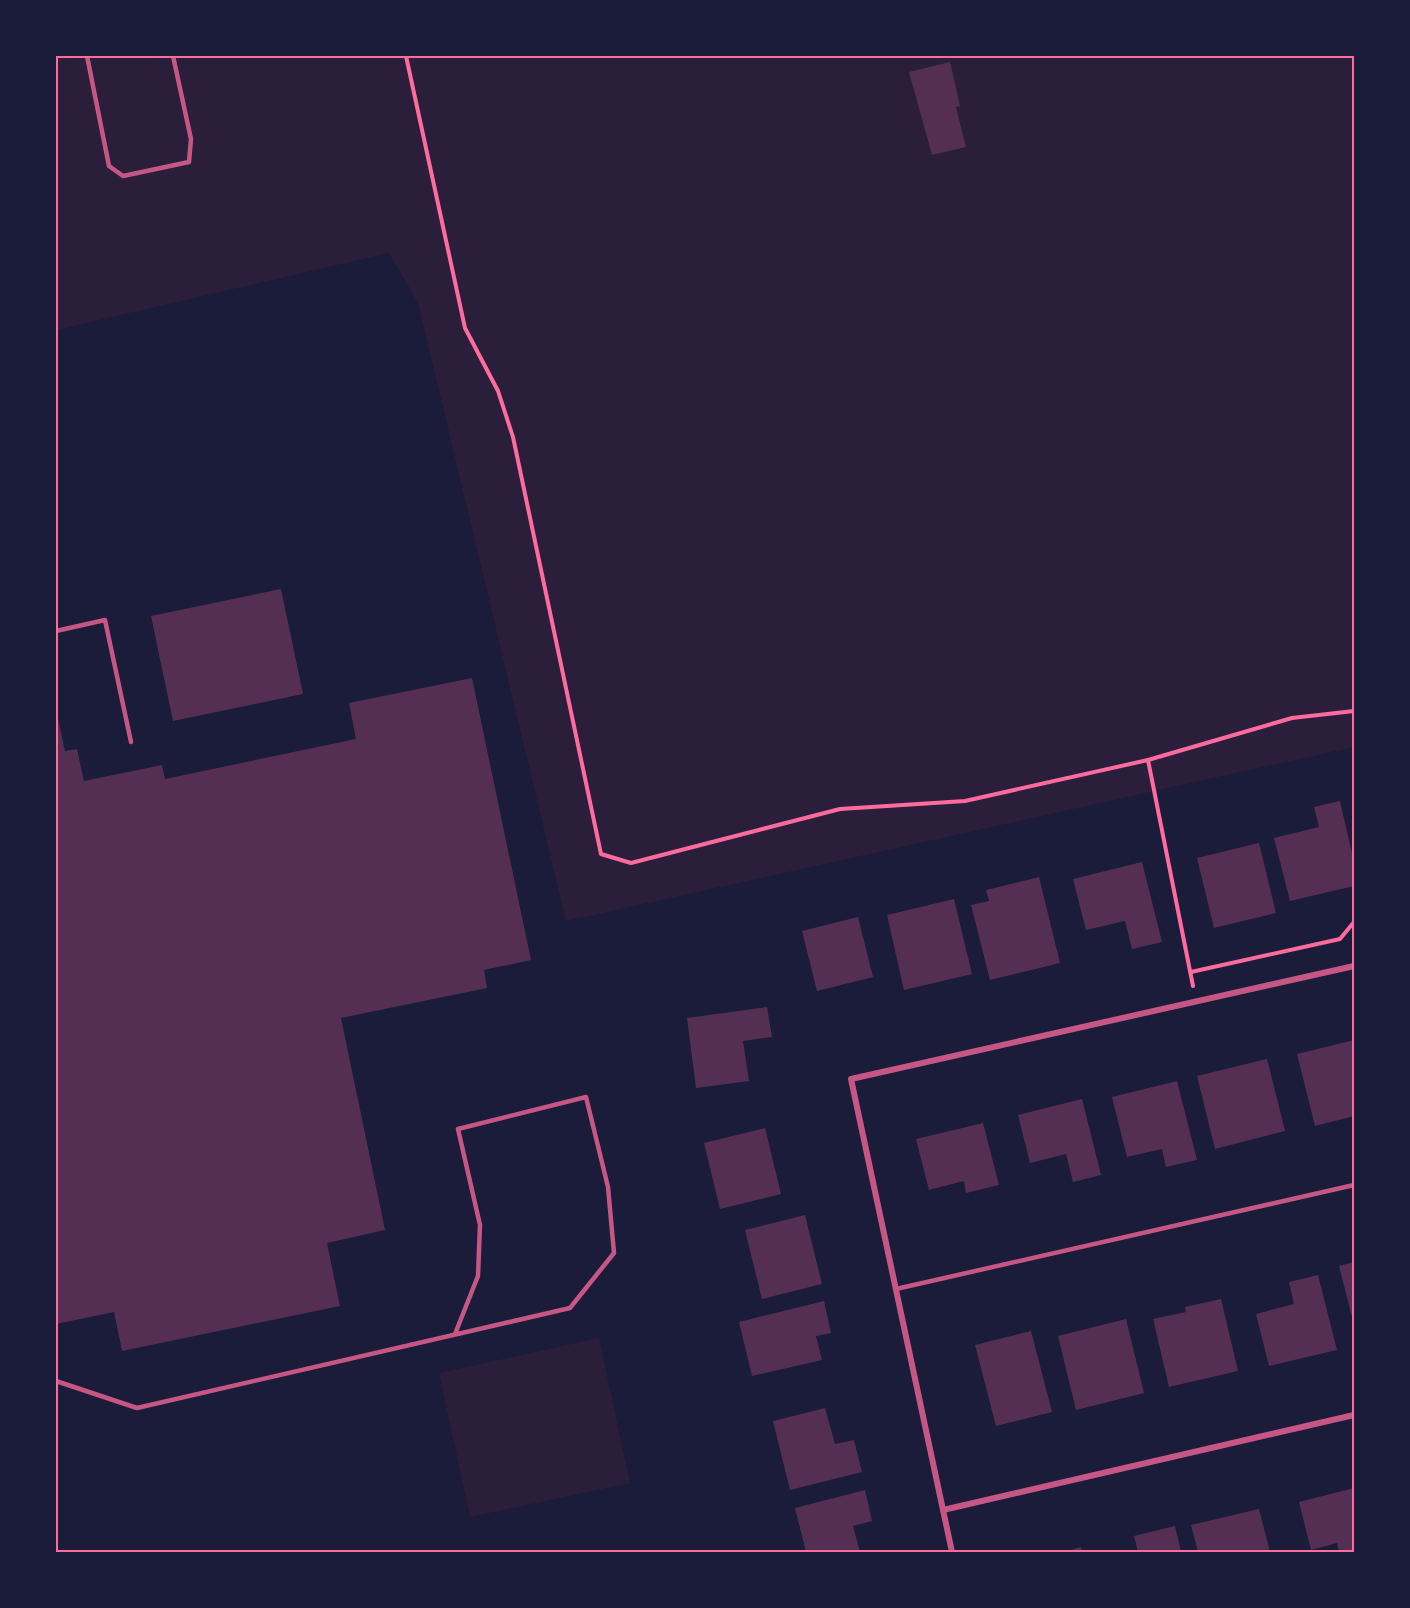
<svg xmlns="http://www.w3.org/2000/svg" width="1410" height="1608" font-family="Bitter,serif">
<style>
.green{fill:#2a1e3b}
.building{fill:#542f53}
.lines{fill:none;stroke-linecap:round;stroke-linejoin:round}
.path{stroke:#ff6b9d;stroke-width:4}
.service{stroke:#c65784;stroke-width:4.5}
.minor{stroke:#c65784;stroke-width:6}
.neatline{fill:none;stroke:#ff6b9d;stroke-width:2}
</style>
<rect width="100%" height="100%" fill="#1b1b3a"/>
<!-- green -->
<g class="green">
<polygon points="56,56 1354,56 1354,747 566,921 418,303 389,253 56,330"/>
<polygon points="599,1338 630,1483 470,1517 439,1373"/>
</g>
<!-- building -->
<g class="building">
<polygon points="950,62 960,106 956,107 966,147 932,155 909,72"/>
<polygon points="281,589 303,694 173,721 151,616"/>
<polygon points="472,678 531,960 484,970 487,988 341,1018 385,1230 327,1243 340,1306 122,1351 114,1312 56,1324 56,709 65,751 77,749 84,781 162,765 165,779 356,739 349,703"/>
<polygon points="1340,801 1354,862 1354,886 1290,901 1274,838 1319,827 1314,807"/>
<polygon points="1259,843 1276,913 1214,928 1197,858"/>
<polygon points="1142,862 1162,942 1132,949 1125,921 1086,930 1073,879"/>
<polygon points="1039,877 1060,963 990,980 971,905 989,901 986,890"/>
<polygon points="954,899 972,974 904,990 887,915"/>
<polygon points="858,917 873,977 817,991 802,931"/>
<polygon points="767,1007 772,1037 743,1041 749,1081 696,1088 687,1018"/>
<polygon points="1354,1040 1354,1116 1315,1126 1297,1054"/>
<polygon points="1267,1059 1285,1131 1215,1149 1197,1076"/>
<polygon points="1177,1081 1197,1160 1166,1167 1162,1149 1127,1157 1112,1097"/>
<polygon points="1082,1099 1101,1175 1073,1182 1066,1154 1030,1163 1018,1115"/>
<polygon points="983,1123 999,1185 966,1193 964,1181 929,1190 916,1139"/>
<polygon points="765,1128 781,1194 720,1209 704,1143"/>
<polygon points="805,1215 822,1284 762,1299 745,1230"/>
<polygon points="1354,1262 1354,1325 1339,1266"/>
<polygon points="1318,1275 1337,1350 1269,1366 1256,1314 1294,1304 1289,1282"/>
<polygon points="1221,1299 1238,1371 1169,1387 1153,1319 1186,1312 1185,1307"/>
<polygon points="824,1301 831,1333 816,1336 822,1360 752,1376 739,1322"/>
<polygon points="1126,1319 1144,1393 1076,1410 1058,1336"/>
<polygon points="1031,1331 1052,1412 996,1426 975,1345"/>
<polygon points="825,1408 835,1444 854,1440 862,1472 790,1490 773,1421"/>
<polygon points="1354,1488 1354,1552 1339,1552 1337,1543 1311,1550 1299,1502"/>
<polygon points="865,1490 872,1521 853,1526 860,1552 806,1552 795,1508"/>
<polygon points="1259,1509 1270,1552 1198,1552 1191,1525"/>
<polygon points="1175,1526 1181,1552 1138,1552 1134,1536"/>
<polygon points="1081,1547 1082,1552 1063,1552"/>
</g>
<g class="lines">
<!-- path -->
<g class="path">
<polyline points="406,56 465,328 498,391 513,437 601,854 631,863 840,809 965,801 1148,760 1292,718 1354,711"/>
<polyline points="1148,760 1193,986"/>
<polyline points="1191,972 1340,939 1354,922"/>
</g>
<!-- service -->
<g class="service">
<polyline points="87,56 109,166 123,176 189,162 191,139 173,56"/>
<polyline points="56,631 105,620 131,742"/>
<polyline points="896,1289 1354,1185"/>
<polyline points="56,1381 137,1408 570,1308 614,1253 608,1187 586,1097 458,1129 480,1225 478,1276 455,1334"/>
</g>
<!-- minor -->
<g class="minor">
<polyline points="943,1510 1354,1415"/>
<polyline points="952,1552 851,1079 1354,966"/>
</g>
</g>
<!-- border -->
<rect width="1410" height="1608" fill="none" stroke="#1b1b3a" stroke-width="114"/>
<rect x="57" y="57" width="1296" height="1494" class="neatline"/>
</svg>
